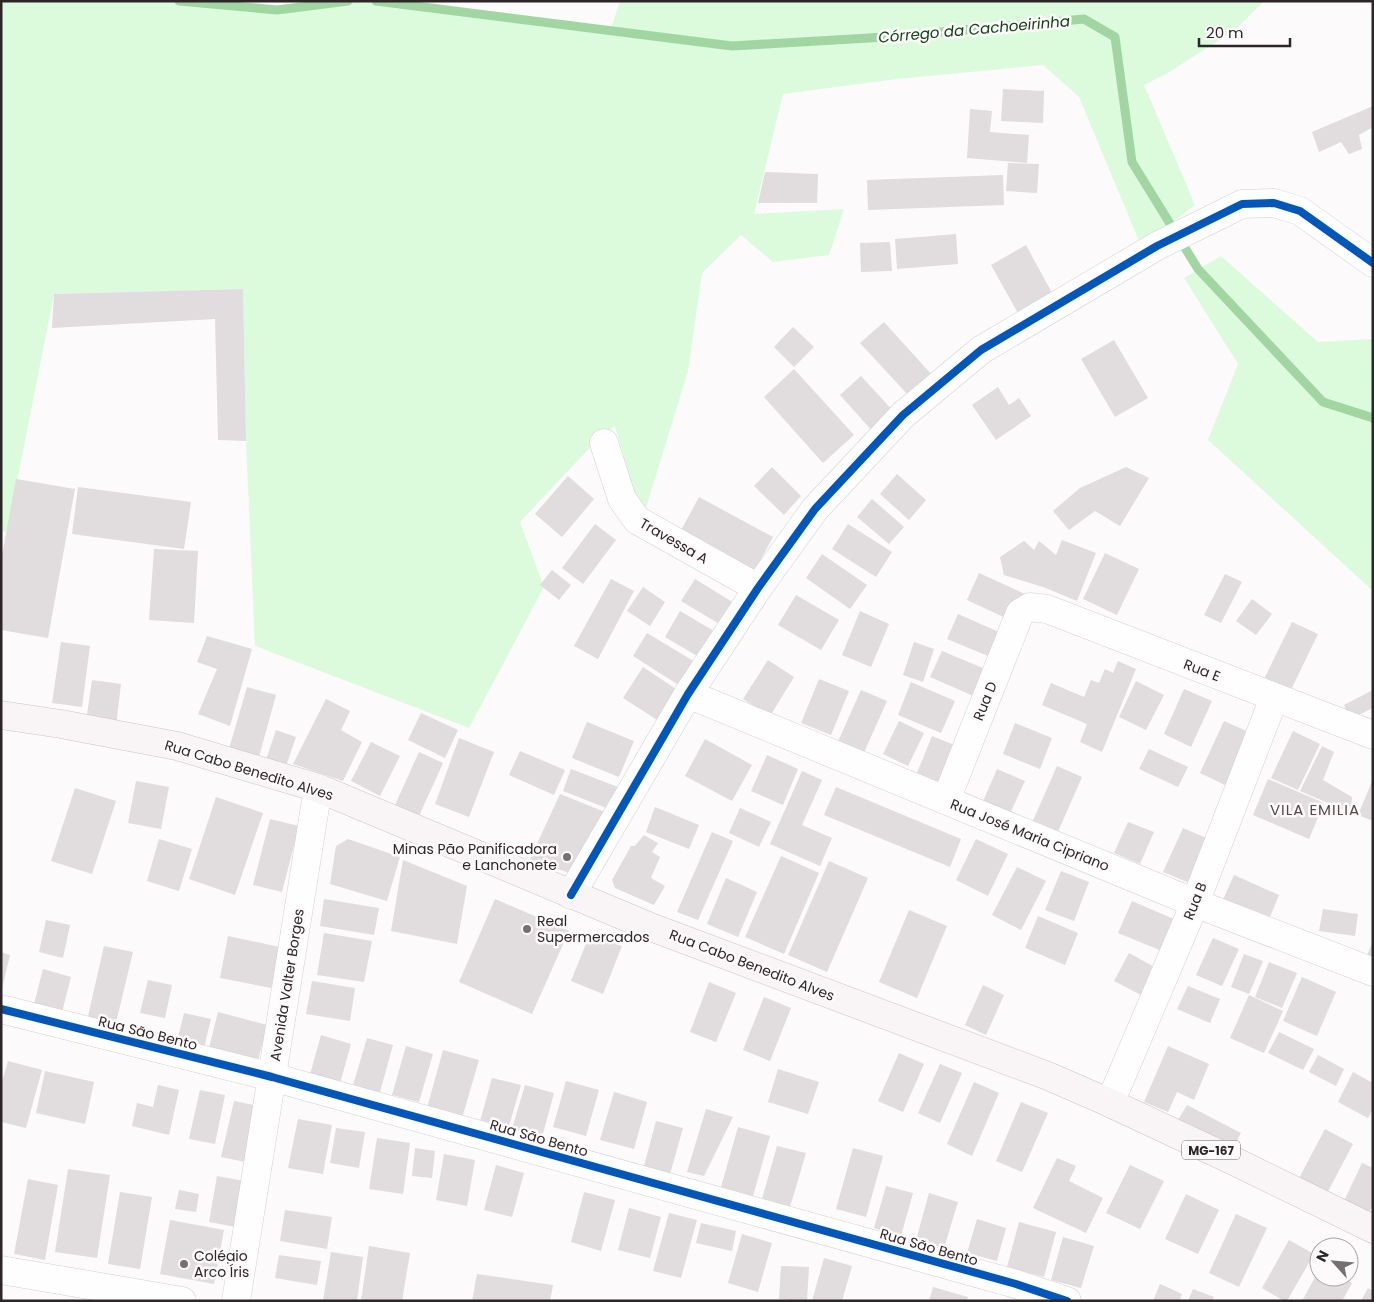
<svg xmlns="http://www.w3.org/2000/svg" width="1374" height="1302" font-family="Poppins,sans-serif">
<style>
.green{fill:#dcfbdc}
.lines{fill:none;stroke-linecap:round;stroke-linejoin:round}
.stream{stroke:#a1d6a2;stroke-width:9}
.building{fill:#e1dcdd}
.minor-casing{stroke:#d4cfd0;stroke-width:29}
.major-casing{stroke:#ccc2c5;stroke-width:29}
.minor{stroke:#fffefe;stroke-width:28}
.major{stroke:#f9f5f6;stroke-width:28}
.cycleway-casing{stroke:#fef9fa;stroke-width:11}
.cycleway{stroke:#0057b8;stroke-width:8}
.poi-dot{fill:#767071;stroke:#fef9fa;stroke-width:2}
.labels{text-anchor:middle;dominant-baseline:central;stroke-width:5;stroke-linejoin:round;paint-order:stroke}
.shield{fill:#fef9fa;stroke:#6c6566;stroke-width:1}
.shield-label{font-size:12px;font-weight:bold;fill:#2d2527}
.street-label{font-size:14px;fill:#2d2527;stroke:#fef9fa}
.poi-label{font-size:14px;fill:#2d2527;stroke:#fef9fa;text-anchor:start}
.water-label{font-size:15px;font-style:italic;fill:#0c4414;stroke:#fef9fa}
.neighbourhood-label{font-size:15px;letter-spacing:1px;fill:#58484b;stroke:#fef9fa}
</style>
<rect width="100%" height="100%" fill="#fdfafb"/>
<!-- green -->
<g class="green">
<polygon points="1,1 179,1 277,10 348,1 376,1 610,31 620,1 1264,1 1235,30 1168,73 1144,85 1195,205 1170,224 1139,241 1079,97 1043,65 897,79 783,94 754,214 844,209 829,255 773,262 741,235 702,273 688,371 642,521 615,426 600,437 520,522 544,587 469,728 255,646 246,441 243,289 54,294 7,532 1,531"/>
<polygon points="1221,256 1318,342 1373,339 1373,591 1208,440 1238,364 1184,278"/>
</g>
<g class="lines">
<!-- stream -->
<g class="stream">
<polyline points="179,1 277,10 348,1"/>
<polyline points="376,1 732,46 886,37 1084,19 1115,37 1132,162 1198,269 1323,402 1373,418"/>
</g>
</g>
<!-- building -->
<g class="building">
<polygon points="1003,89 1044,91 1043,123 1001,121"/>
<polygon points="1373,106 1373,127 1359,135 1362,149 1349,154 1341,142 1319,152 1312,132"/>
<polygon points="970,109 992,111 990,132 1029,135 1027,163 967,158"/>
<polygon points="1008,163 1039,164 1037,193 1006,191"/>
<polygon points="765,172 818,174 817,203 758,203"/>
<polygon points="1003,175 1004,205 868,210 867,180"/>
<polygon points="956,234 958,264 897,269 895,239"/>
<polygon points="890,242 892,271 861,272 860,243"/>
<polygon points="1026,245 1052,293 1019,315 991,265"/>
<polygon points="243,289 246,441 218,440 215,319 52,328 54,294"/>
<polygon points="884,322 932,375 909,396 860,343"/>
<polygon points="793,327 814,347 794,367 774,347"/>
<polygon points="1114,340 1148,398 1115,417 1081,359"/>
<polygon points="794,369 854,435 823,463 764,397"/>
<polygon points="861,376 896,414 874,433 840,395"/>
<polygon points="998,387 1009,405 1019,398 1031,416 996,440 972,405"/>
<polygon points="772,467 801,496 784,515 754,486"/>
<polygon points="1126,467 1149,478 1120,526 1095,511 1069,530 1053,511 1080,488"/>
<polygon points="897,474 926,500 909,520 880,494"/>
<polygon points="568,476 594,499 562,537 535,514"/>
<polygon points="16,479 75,489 48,638 1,630 1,561"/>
<polygon points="78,487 191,502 184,549 72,534"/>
<polygon points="699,497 773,537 753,574 679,534"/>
<polygon points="872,499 904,527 889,544 857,517"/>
<polygon points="595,524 616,540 583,584 562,568"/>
<polygon points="848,524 892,552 876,577 832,549"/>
<polygon points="1062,540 1096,553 1077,601 1043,587 1004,575 1000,557 1024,541 1034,550 1039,541 1056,555"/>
<polygon points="154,549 198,551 194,623 149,620"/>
<polygon points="1105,553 1139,569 1117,615 1083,599"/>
<polygon points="822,554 867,585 850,609 806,578"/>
<polygon points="552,570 571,585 559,600 540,585"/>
<polygon points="979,573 1025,594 1012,621 967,600"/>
<polygon points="1225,574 1242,582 1221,623 1204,615"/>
<polygon points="611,579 634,591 598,659 574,646"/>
<polygon points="695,579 739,606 726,628 681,601"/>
<polygon points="643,587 665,602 650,626 627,611"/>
<polygon points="796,595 839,620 821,650 778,625"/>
<polygon points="1252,599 1272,614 1256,635 1236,621"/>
<polygon points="680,611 719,634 704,660 665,637"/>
<polygon points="860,611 889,624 871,667 842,655"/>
<polygon points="958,614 999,632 988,656 947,639"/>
<polygon points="1292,622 1318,634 1290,692 1264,679"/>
<polygon points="647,633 700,665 685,689 633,656"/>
<polygon points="207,636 252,649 230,726 198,714 217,669 197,662"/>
<polygon points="61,642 90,646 82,707 52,703"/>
<polygon points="914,642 934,649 923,682 903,675"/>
<polygon points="942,651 990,671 978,698 930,677"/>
<polygon points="768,660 794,677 770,716 743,699"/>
<polygon points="1118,661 1136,669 1102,752 1080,742 1087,724 1042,705 1051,683 1084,697 1091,680 1099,683 1105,669 1113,673"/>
<polygon points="643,667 682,693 662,723 623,698"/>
<polygon points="819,679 849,691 831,735 801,723"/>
<polygon points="92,680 121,684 116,726 86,722"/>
<polygon points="1136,681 1164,695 1146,730 1119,717"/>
<polygon points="911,682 955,701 941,733 898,715"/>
<polygon points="247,687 276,695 259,757 229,749"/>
<polygon points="1184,689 1212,701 1191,747 1164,734"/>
<polygon points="861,690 887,701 862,757 836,746"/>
<polygon points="1373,690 1373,708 1350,719 1344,705"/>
<polygon points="326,699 350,711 341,730 362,742 343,781 293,764"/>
<polygon points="421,713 458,730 445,758 408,740"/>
<polygon points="899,721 924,733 908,766 883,754"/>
<polygon points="1224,721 1251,733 1227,786 1200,773"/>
<polygon points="587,722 634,741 619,777 572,758"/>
<polygon points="1015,723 1052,738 1040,769 1003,754"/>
<polygon points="276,730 296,737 286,766 266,760"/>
<polygon points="1293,731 1320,744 1298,790 1271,778"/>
<polygon points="932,736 962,748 947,785 917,773"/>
<polygon points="459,738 494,752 469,817 435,804"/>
<polygon points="705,739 752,765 732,801 685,776"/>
<polygon points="371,742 400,756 380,796 351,781"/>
<polygon points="1322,746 1334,752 1323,780 1352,797 1351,813 1300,791"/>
<polygon points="1149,749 1188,767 1178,787 1139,769"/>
<polygon points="520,751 565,770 554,795 509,775"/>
<polygon points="419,752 443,763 419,816 395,805"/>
<polygon points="767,755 798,769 783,805 751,791"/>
<polygon points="1057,766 1082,777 1057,834 1032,823"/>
<polygon points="571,769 623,789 614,811 563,791"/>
<polygon points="997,769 1025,781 1008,818 981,806"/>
<polygon points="802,771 822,780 802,825 832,838 820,866 770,844"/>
<polygon points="1268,779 1324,803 1309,839 1253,815"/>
<polygon points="1373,779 1373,821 1358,815"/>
<polygon points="136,781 169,787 161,829 128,823"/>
<polygon points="836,787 961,839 950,867 824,815"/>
<polygon points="75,788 116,801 92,874 51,861"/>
<polygon points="560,794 610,814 572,874 530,859"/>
<polygon points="216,797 263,813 235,895 189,879"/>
<polygon points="655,807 699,825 689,849 646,832"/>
<polygon points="740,808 771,822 759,847 729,833"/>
<polygon points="270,819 299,826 282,892 253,885"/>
<polygon points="1128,822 1154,832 1140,864 1114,853"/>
<polygon points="1183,828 1211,840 1192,884 1163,872"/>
<polygon points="712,832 733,841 698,920 677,912"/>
<polygon points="644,835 658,843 652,852 660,857 651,878 665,886 654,905 615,888 612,880 631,846 635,846"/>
<polygon points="159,839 192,849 179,891 147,881"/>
<polygon points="348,839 400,857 387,901 330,884 336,846"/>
<polygon points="976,839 1008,854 988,896 956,880"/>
<polygon points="781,856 819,873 784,954 745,937"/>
<polygon points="403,860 467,886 457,944 391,931"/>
<polygon points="829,861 868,878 827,972 788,955"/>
<polygon points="1017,867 1046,881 1021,930 992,915"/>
<polygon points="1061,871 1089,882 1074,921 1045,910"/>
<polygon points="1234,875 1279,895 1268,922 1222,902"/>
<polygon points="726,878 757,892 738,937 707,924"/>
<polygon points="324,899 379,908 374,935 320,926"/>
<polygon points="495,899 569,931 532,1014 459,982"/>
<polygon points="1132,901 1176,920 1162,951 1118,933"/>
<polygon points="1323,909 1358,914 1355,936 1319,931"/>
<polygon points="909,910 947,926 917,998 879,982"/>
<polygon points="1038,916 1078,933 1065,965 1025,948"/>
<polygon points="46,920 70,925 63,958 39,952"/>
<polygon points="324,933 372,941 364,982 317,975"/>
<polygon points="590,934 622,946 603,994 571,981"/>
<polygon points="228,936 280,947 271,988 220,978"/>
<polygon points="1213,938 1239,949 1222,986 1196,975"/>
<polygon points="1373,941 1373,969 1363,965"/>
<polygon points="104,946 133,952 114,1031 86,1025"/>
<polygon points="1,952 10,955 2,989 1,989"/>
<polygon points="1129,953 1158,969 1143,996 1114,981"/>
<polygon points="1244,954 1263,961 1249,994 1231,987"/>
<polygon points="1269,962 1297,973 1282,1008 1255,997"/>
<polygon points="43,969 71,977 61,1016 33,1008"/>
<polygon points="1302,977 1336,992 1317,1036 1283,1021"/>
<polygon points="148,980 172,985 165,1018 140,1013"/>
<polygon points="312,981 355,988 350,1021 306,1014"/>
<polygon points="709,982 736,993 716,1042 690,1032"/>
<polygon points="983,985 1004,995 986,1035 965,1025"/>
<polygon points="1188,986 1220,999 1210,1023 1177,1009"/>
<polygon points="1249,995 1283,1011 1264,1053 1230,1038"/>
<polygon points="764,997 791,1008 770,1061 743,1050"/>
<polygon points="218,1012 267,1025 257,1064 208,1052"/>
<polygon points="184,1013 211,1019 203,1052 176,1046"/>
<polygon points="1279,1032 1314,1049 1303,1070 1268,1053"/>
<polygon points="321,1035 351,1044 339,1087 309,1078"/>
<polygon points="367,1038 393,1045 378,1099 351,1092"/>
<polygon points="406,1046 433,1054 419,1102 392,1095"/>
<polygon points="1168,1046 1209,1064 1194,1100 1177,1092 1168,1112 1144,1102"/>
<polygon points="443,1050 479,1060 462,1118 427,1108"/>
<polygon points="899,1053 924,1064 903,1112 878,1101"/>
<polygon points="1318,1055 1344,1069 1336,1086 1309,1072"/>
<polygon points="8,1061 42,1070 26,1128 1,1122 1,1085"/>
<polygon points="940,1064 962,1073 940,1123 918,1113"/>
<polygon points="778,1069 819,1082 808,1114 768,1102"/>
<polygon points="45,1071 94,1082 85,1124 36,1113"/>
<polygon points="1353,1072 1373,1083 1373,1109 1368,1118 1338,1102"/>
<polygon points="492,1078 521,1085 507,1133 479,1125"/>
<polygon points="566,1081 599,1090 586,1136 553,1127"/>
<polygon points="974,1082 999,1093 972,1156 947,1144"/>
<polygon points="158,1085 179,1090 169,1135 132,1126 137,1103 153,1107"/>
<polygon points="525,1085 554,1093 541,1141 511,1132"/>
<polygon points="200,1090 225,1095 215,1144 189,1139"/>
<polygon points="614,1092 647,1102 634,1149 600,1140"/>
<polygon points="234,1101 258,1106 245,1162 221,1157"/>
<polygon points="1021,1102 1048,1113 1022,1172 996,1161"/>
<polygon points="1187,1105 1241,1133 1232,1149 1178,1120"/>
<polygon points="706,1109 733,1117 704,1176 687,1172"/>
<polygon points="298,1119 332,1125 323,1174 288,1168"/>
<polygon points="656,1121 683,1128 670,1174 644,1166"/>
<polygon points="738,1127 770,1136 753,1196 721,1187"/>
<polygon points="336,1128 365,1132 359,1168 330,1163"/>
<polygon points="1325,1129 1353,1144 1325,1197 1297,1182"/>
<polygon points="377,1138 410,1143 403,1194 369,1189"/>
<polygon points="777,1146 806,1153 790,1207 762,1199"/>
<polygon points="415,1148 435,1151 432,1178 412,1176"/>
<polygon points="853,1148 883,1156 866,1217 836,1209"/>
<polygon points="444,1154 475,1160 467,1206 436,1200"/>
<polygon points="1057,1158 1076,1166 1069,1181 1103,1198 1086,1233 1033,1208"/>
<polygon points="1362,1163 1373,1168 1373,1204 1369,1213 1344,1201"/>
<polygon points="496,1165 524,1173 512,1217 484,1210"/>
<polygon points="1130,1165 1164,1181 1140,1229 1106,1213"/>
<polygon points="68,1169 110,1175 97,1258 55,1252"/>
<polygon points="217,1176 244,1181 236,1227 209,1222"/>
<polygon points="28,1179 58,1185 45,1260 14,1254"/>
<polygon points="886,1186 913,1193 901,1236 874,1228"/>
<polygon points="179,1190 199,1194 196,1212 175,1209"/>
<polygon points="120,1192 152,1197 140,1269 108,1264"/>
<polygon points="584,1192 615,1200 601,1251 571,1242"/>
<polygon points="929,1193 958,1202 944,1248 916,1240"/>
<polygon points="1186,1194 1219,1210 1198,1254 1165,1239"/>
<polygon points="629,1208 661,1217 650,1258 618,1250"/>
<polygon points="285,1210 332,1217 327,1249 280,1241"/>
<polygon points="669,1213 697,1220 681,1278 653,1271"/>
<polygon points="1236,1214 1267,1228 1239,1287 1209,1273"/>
<polygon points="977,1219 1006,1228 997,1261 967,1253"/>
<polygon points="170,1220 224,1230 214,1284 160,1274"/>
<polygon points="1019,1222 1056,1232 1044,1277 1007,1267"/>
<polygon points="701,1223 736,1231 732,1251 696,1243"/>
<polygon points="742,1234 772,1243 758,1292 728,1283"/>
<polygon points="1063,1237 1094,1246 1081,1288 1051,1280"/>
<polygon points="1289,1240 1314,1254 1287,1301 1284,1301 1262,1288"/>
<polygon points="369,1246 410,1253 402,1301 361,1301"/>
<polygon points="331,1252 363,1257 357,1301 323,1301"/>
<polygon points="279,1255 321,1261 317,1285 275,1278"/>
<polygon points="824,1258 852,1266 842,1301 812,1301"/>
<polygon points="781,1266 809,1267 807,1301 779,1299"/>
<polygon points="1319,1270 1319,1277 1341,1277 1352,1283 1342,1301 1302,1301"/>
<polygon points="477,1274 553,1285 550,1301 472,1301"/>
<polygon points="1160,1284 1182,1294 1179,1301 1153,1301"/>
<polygon points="933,1287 968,1297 967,1301 929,1301"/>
<polygon points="1368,1288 1373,1291 1373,1301 1361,1301"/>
<polygon points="1193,1289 1214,1297 1212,1301 1188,1301"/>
</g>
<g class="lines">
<defs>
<g id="minor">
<polyline points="604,443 622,499 637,520 758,588"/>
<polyline points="688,694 1195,903 1373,972"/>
<polyline points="946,800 1020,613 1030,607 1047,609 1373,735"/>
<polyline points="571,895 688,694 758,588 815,509 903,415 981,350 1157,246 1242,204 1274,203 1300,211 1373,263"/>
<polyline points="1,1009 272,1077 1016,1284 1067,1301"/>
<polyline points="1110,1103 1195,903 1274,698"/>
<polyline points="1,1270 182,1301"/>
<polyline points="236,1301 318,788"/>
</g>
<polyline id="major" points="1,715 61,724 177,746 318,788 648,926 1048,1076 1110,1103 1234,1161 1373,1229"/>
</defs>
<!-- minor casing -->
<use href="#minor" class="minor-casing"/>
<!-- major casing -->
<use href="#major" class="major-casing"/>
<!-- minor -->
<use href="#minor" class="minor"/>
<!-- major -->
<use href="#major" class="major"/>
<defs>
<g id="cycleway">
<polyline points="571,895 688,694 758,588 815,509 903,415 981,350 1157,246 1242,204 1274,203 1300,211 1373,263"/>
<polyline points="1,1009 272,1077 1016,1284 1067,1301"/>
</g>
</defs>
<!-- cycleway casing -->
<use href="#cycleway" class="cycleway-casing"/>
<!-- cycleway -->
<use href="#cycleway" class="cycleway"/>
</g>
<!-- markers -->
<g class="poi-dot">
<circle cx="567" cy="857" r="5"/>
<circle cx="527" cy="929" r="5"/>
<circle cx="184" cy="1264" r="5"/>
</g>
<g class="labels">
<!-- shield labels -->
<rect class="shield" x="1182" y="1140.5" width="58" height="19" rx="4"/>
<g class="shield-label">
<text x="1211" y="1150">MG-167</text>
</g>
<!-- street labels -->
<g class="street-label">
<text transform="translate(674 541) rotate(30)">Travessa A</text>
<text transform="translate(1202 670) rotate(21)">Rua E</text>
<text transform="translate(985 701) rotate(-68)">Rua D</text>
<text transform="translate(249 770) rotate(17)">Rua Cabo Benedito Alves</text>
<text transform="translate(1030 835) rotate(22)">Rua José Maria Cipriano</text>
<text transform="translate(1195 901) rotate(-68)">Rua B</text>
<text transform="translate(752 965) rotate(21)">Rua Cabo Benedito Alves</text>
<text transform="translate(287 985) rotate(-81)">Avenida Valter Borges</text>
<text transform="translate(148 1033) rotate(14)">Rua São Bento</text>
<text transform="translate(539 1138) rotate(16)">Rua São Bento</text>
<text transform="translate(929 1247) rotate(16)">Rua São Bento</text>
</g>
<!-- poi labels -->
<g class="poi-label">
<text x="557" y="849" text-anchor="end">Minas Pão Panificadora<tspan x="557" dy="16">e Lanchonete</tspan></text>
<text x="537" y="921">Real<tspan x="537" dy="16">Supermercados</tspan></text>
<text x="194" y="1256">Colégio<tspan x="194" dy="16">Arco Íris</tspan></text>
</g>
<!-- water labels -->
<g class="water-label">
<text transform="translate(974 29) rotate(-5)">Córrego da Cachoeirinha</text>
</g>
<!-- neighbourhood labels -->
<g class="neighbourhood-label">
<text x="1315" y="809">VILA EMILIA</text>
</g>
</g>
<!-- border -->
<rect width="1374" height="1302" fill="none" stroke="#2d2527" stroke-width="5"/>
<!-- north arrow -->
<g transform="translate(1334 1262) rotate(297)"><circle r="24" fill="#fef9fa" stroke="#aaa4a6"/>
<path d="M0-4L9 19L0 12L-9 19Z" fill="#767071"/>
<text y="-8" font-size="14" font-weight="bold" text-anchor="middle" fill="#2d2527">N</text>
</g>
<!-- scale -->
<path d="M1199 38v8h91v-8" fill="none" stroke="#2d2527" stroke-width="2.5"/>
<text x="1206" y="38" font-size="15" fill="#2d2527" stroke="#fef9fa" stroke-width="4" paint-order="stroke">20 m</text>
</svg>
